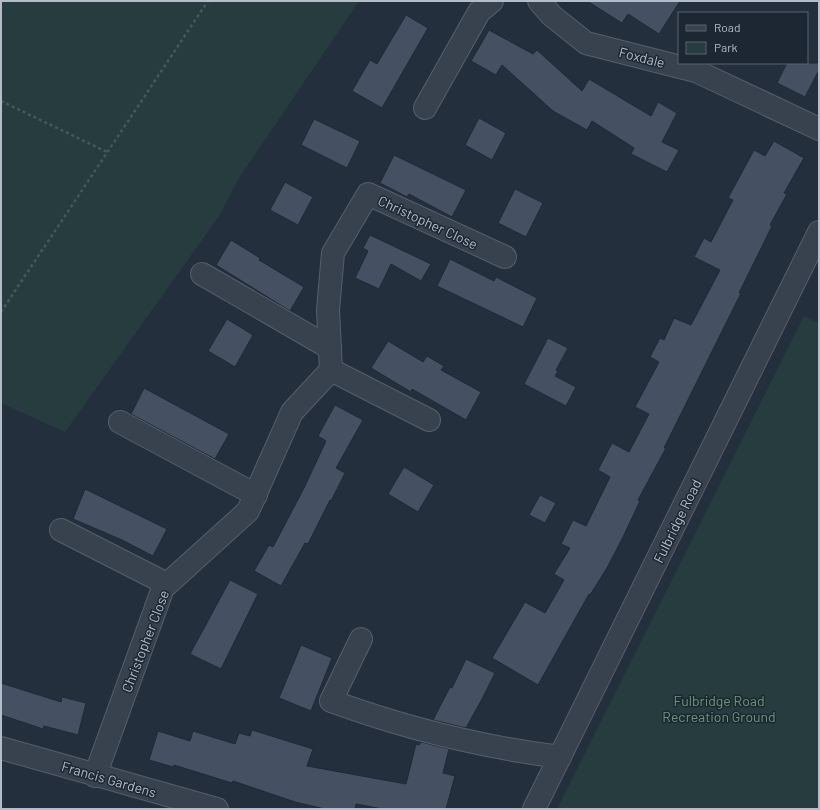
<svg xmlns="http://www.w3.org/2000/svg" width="820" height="810" font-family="Barlow,sans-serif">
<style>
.green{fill:#263c3f}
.building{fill:#455162;stroke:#1f2835}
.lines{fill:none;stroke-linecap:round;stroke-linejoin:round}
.minor-casing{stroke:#565f6c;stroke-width:24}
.path{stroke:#44595c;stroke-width:2.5;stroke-dasharray:3 3;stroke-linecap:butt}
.minor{stroke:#38414e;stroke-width:22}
.labels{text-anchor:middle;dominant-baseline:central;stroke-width:3;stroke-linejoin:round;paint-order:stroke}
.street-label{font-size:14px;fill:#b4bcc9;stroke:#1d2633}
.park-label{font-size:14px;fill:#6b9a76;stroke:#1d2633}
</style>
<rect width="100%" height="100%" fill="#242f3e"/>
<!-- green -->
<g class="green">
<polygon points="1,1 359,1 239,178 219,216 65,432 1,403"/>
<polygon points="804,316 819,323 819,809 557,809"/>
</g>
<!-- building -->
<g class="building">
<polygon points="587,1 680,1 659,34 628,14 622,23"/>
<polygon points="406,15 428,28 382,108 352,91 370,60 377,64"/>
<polygon points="489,30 533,54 537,50 582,91 589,79 651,116 658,102 677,113 662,142 679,150 667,172 631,154 634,148 592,121 587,130 553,111 502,65 496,75 471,61"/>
<polygon points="787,63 819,63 819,70 805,97 777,83"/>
<polygon points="479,118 506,133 492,160 465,145"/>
<polygon points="314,119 360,141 347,168 301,145"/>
<polygon points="774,141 804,158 784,193 787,194 770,225 772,226 739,293 741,293 664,448 666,448 638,500 640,501 624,535 607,568 590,595 589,594 538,685 492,658 525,602 545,613 564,580 554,574 570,548 561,544 573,520 586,526 610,477 598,470 612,443 629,452 649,414 635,407 659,362 650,357 660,338 664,340 674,318 691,325 720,270 694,257 704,238 711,242 733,200 728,198 754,150 765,156"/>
<polygon points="394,155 466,190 452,217 409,194 407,197 380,183"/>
<polygon points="285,182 313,197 298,225 270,210"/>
<polygon points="515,189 543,203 526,237 498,223"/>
<polygon points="370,235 431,264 421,281 391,264 379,289 355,278 368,251 363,248"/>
<polygon points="231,240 260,258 259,260 304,287 290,311 216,265"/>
<polygon points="450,259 494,281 496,277 537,298 523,327 437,286"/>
<polygon points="227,319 253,335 235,367 208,351"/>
<polygon points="548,338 568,348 556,370 558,371 555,376 576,387 566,406 524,384"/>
<polygon points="388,341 423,362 427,356 444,366 441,370 481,392 466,420 412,389 411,392 371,368"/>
<polygon points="144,388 229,434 215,459 131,414"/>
<polygon points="335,405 363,420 336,468 345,473 331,501 330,500 308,544 305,543 281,586 254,571 269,545 273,547 304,488 326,441 318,436"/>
<polygon points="404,467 434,485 418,512 388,494"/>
<polygon points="85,489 167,529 153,556 122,540 73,519"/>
<polygon points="540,495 556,503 545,523 529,515"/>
<polygon points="230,580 258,594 221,669 190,654"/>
<polygon points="301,645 332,658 311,711 279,698"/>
<polygon points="466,659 495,673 483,697 466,728 433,720 450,687 452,688"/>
<polygon points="1,683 61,702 62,697 86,703 78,735 44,726 43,729 1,715"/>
<polygon points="252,730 313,749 307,766 406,784 416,744 419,745 421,742 449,749 443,773 455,776 446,809 383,809 356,804 355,809 325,809 295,802 233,781 232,783 174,765 173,767 149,760 158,731 190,741 193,731 235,744 239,733 250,736"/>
</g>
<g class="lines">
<defs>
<g id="minor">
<polyline points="539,1 551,15 586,43 696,71 819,129"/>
<polyline points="425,108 479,12 492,1"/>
<polyline points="202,274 330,348"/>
<polyline points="331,370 429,420"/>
<polyline points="120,422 256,495"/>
<polyline points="61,530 167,584"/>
<path d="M361,639L331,701C405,728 482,747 560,757"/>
<polyline points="1,748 217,809"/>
<polyline points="95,776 163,588 248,511 292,412 331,370 328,310 333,253 368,194 505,257"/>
<polyline points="534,809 819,232"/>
</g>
</defs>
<!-- minor casing -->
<use href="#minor" class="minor-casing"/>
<!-- path -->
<g class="path">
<polyline points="1,101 107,152"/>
<polyline points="1,312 208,1"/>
</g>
<!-- minor -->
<use href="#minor" class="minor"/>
</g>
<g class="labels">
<!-- street labels -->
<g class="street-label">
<text transform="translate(642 57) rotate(14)">Foxdale</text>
<text transform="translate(428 222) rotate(25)">Christopher Close</text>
<text transform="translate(677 521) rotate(-64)">Fulbridge Road</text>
<text transform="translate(145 641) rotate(-69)">Christopher Close</text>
<text transform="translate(109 779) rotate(16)">Francis Gardens</text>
</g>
<!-- park labels -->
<g class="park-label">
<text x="719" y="700">Fulbridge Road<tspan x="719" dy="16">Recreation Ground</tspan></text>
</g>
</g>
<!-- border -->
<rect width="820" height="810" fill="none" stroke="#b4bcc9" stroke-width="4"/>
<!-- legend -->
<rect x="678" y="12" width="130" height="52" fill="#1d2633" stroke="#59626f"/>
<rect x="686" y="25" width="20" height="6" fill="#38414e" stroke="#59626f"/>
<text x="714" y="32" font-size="12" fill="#b4bcc9">Road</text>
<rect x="686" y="42" width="20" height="12" fill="#263c3f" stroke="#59626f"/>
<text x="714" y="52" font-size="12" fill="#b4bcc9">Park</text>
</svg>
